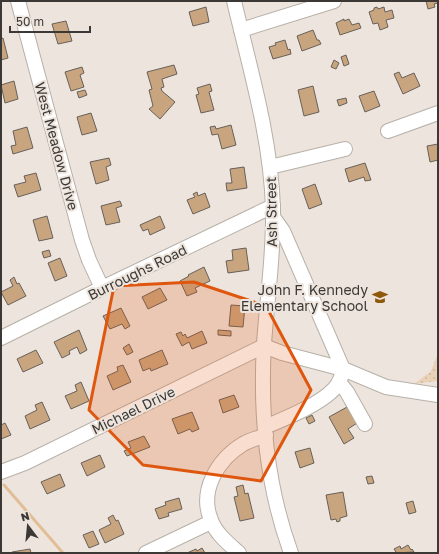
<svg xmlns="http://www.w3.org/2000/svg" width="439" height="554" font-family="'Golos Text',sans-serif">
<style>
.grass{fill:url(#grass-dots)}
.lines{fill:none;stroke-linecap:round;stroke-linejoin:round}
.stream{stroke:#e2be97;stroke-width:3}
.building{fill:#c8a57f;stroke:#67605a}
.minor-casing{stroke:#b7b0a8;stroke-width:16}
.minor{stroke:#fff;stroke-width:14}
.marked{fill:#df570e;fill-opacity:0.2;stroke:#df570e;stroke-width:3;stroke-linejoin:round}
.labels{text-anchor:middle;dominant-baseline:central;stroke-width:4;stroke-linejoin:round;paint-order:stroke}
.street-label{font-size:14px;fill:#3b3835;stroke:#ede5dd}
.poi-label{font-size:14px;fill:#3b3835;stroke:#ede5dd;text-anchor:end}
</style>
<defs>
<pattern id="grass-dots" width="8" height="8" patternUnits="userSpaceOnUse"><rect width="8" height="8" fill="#ead2b8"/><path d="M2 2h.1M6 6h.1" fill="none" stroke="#cab59f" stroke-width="1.8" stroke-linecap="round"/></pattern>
</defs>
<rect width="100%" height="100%" fill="#ede5dd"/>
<!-- grass -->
<polygon class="grass" points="438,353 438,381 414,384 431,371"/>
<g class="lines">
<!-- stream -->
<polyline class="stream" points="4,485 63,553"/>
</g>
<!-- building -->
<g class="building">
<polygon points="426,1 438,1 438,3 434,4 435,7 428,9"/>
<polygon points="206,7 209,22 193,26 189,12"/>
<polygon points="377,7 378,9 384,7 385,12 392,10 394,18 386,20 388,27 380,30 378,23 373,24 369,12 374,10 374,8"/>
<polygon points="344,19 344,21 349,19 352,25 359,23 361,28 340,35 336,23"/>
<polygon points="66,21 72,41 58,44 52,24"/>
<polygon points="313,30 317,40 319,40 321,44 302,51 297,36"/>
<polygon points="3,38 8,58 1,60 1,39"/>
<polygon points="285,40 288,50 290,49 291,54 273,59 269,47 276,45 275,43"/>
<polygon points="346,55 349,64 344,66 341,57"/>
<polygon points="334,60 339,63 336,69 331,67"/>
<polygon points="174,65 177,74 162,79 164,87 161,88 162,91 175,102 160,119 149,109 153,106 149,90 152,89 147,72"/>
<polygon points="82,67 84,73 80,75 84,87 71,91 65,72"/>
<polygon points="399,72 402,78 414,73 420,86 403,94 394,74"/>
<polygon points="14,81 18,99 5,103 1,85"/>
<polygon points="210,84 212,91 209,92 214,110 201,113 196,95 199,94 197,88"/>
<polygon points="313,86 319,112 304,116 298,90"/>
<polygon points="85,90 87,95 79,98 77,92"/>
<polygon points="374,91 380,106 365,112 359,96"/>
<polygon points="346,98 347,103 339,106 337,100"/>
<polygon points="91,113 97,131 82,135 77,117"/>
<polygon points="231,125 236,145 222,149 218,134 212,135 210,127 215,126 216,129"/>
<polygon points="27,127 33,148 13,154 11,146 16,145 13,131"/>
<polygon points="438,144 438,160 430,162 427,146"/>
<polygon points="109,158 111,165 106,167 109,180 96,184 90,162"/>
<polygon points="365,163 371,180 365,181 364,177 349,182 345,169"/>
<polygon points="244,167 247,188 227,191 226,183 232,183 230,169"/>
<polygon points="36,173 41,190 18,197 14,185 26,182 24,176"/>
<polygon points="315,184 322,204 309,209 302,189"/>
<polygon points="197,192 198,196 205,193 210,207 193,214 187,200 195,197 193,194"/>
<polygon points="120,201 122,206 116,208 120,222 106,225 101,206"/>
<polygon points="47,216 53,238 39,241 33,220"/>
<polygon points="160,216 165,228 150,235 148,229 143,231 140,225"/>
<polygon points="246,248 249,270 228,273 226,261 233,260 232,250"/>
<polygon points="49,250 51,256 44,258 42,252"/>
<polygon points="60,258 67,276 55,281 48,263"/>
<polygon points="204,267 210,281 195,288 197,292 187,296 180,281 189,276 188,275"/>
<polygon points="14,277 17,284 19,283 26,296 8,305 1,292 13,286 10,280"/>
<polygon points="160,288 167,300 148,309 142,297"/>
<polygon points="231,305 245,306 243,327 229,326"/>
<polygon points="121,308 130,326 125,329 122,324 110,329 103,316"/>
<polygon points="79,330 87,350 80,354 77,347 69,351 70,354 62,358 54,342"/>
<polygon points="218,330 231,331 231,336 218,335"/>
<polygon points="202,331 207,343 192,349 189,342 182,346 176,334 181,332 183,336 185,334 187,338"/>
<polygon points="129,344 133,352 127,355 123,348"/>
<polygon points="36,350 43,363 23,372 17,359"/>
<polygon points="162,350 168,364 151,371 150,368 143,371 139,360"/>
<polygon points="123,365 131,382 113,390 107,376 118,371 117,367"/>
<polygon points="81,382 89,401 71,409 65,396 77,391 75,385"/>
<polygon points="234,395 239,407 223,413 219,400"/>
<polygon points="42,402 50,420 30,429 25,416 37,410 35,405"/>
<polygon points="347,407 357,423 348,429 354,438 344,444 329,417"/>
<polygon points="192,412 199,429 192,432 190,429 178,434 172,419"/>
<polygon points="312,415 315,421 309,424 306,418"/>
<polygon points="5,423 11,435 1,439 1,425"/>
<polygon points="144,436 150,447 127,456 124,451 131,448 128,442"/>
<polygon points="310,448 314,463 300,468 295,452"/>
<polygon points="100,455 105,467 87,476 81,463"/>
<polygon points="60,474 65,486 47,494 41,482"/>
<polygon points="372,476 374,483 368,484 366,477"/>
<polygon points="243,485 245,494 248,493 254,518 240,521 234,497 238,496 236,487"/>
<polygon points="343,492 347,516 340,518 340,521 337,522 336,519 331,520 326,495"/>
<polygon points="179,498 182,509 168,513 169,516 159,519 155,509 166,505 165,502"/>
<polygon points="413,501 416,512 409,514 406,503"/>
<polygon points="113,515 116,521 118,520 124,534 105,543 99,530 111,524 108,518"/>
<polygon points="93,531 99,544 89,548 83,535"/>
<polygon points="408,545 411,550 412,549 414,552 394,553 396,552 394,549 400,546 401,549"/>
<polygon points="202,548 205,553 187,553 196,549 197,551"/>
<polygon points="30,549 31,553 12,553 12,552"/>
</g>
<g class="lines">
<defs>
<g id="minor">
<polyline points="18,1 82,240 89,260 102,288"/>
<path d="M234,1C250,69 271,138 273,209C274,254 267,299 264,344C260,414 267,487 291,553"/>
<polyline points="241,30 334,1"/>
<polyline points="388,131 438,113"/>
<polyline points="270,167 345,149"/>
<polyline points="273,217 283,231 343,369"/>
<polyline points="1,338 102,288 273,206"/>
<polyline points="339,382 347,392 365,424"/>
<path d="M265,427C286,418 319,405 334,389C340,383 342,376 343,369"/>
<polyline points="1,472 25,463 264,346 282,353 343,369 386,387 438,395"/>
<polyline points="146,553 211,522"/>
<path d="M239,553C229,544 216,534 211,520C199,491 217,460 243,444C250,440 258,438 266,435"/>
</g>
</defs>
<!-- minor casing -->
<use href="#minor" class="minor-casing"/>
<!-- minor -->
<use href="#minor" class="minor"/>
</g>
<!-- marked area -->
<path class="marked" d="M194,282L266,306L311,390L261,481L143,465L89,410L114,286Z"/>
<!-- icons -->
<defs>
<symbol id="school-bare" viewBox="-9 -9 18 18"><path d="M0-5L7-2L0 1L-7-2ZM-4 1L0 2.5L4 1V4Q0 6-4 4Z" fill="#8e590b" stroke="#ede5dd" stroke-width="2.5" paint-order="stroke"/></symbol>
</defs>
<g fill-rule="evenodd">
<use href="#school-bare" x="369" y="286" width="22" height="22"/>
</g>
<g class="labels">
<!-- street labels -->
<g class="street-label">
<text transform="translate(57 146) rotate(75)">West Meadow Drive</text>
<text transform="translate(271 212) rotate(-91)">Ash Street</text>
<text transform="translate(137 272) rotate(-26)">Burroughs Road</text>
<text transform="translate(133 410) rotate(-26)">Michael Drive</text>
</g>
<!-- poi labels -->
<g class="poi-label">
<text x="368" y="289">John F. Kennedy<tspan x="368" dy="16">Elementary School</tspan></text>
</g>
</g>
<!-- border -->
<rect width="439" height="554" fill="none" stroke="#3b3835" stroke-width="4"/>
<!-- north arrow -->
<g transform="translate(28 526) rotate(344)" stroke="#ede5dd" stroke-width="3" paint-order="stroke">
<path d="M0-3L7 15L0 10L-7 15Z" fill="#3b3835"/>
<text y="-6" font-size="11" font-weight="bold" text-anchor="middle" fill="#3b3835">N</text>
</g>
<!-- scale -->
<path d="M10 26v6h80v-6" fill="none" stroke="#3b3835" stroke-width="2"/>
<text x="16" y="26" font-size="12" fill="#3b3835" stroke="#ede5dd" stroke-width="3" paint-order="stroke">50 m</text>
</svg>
